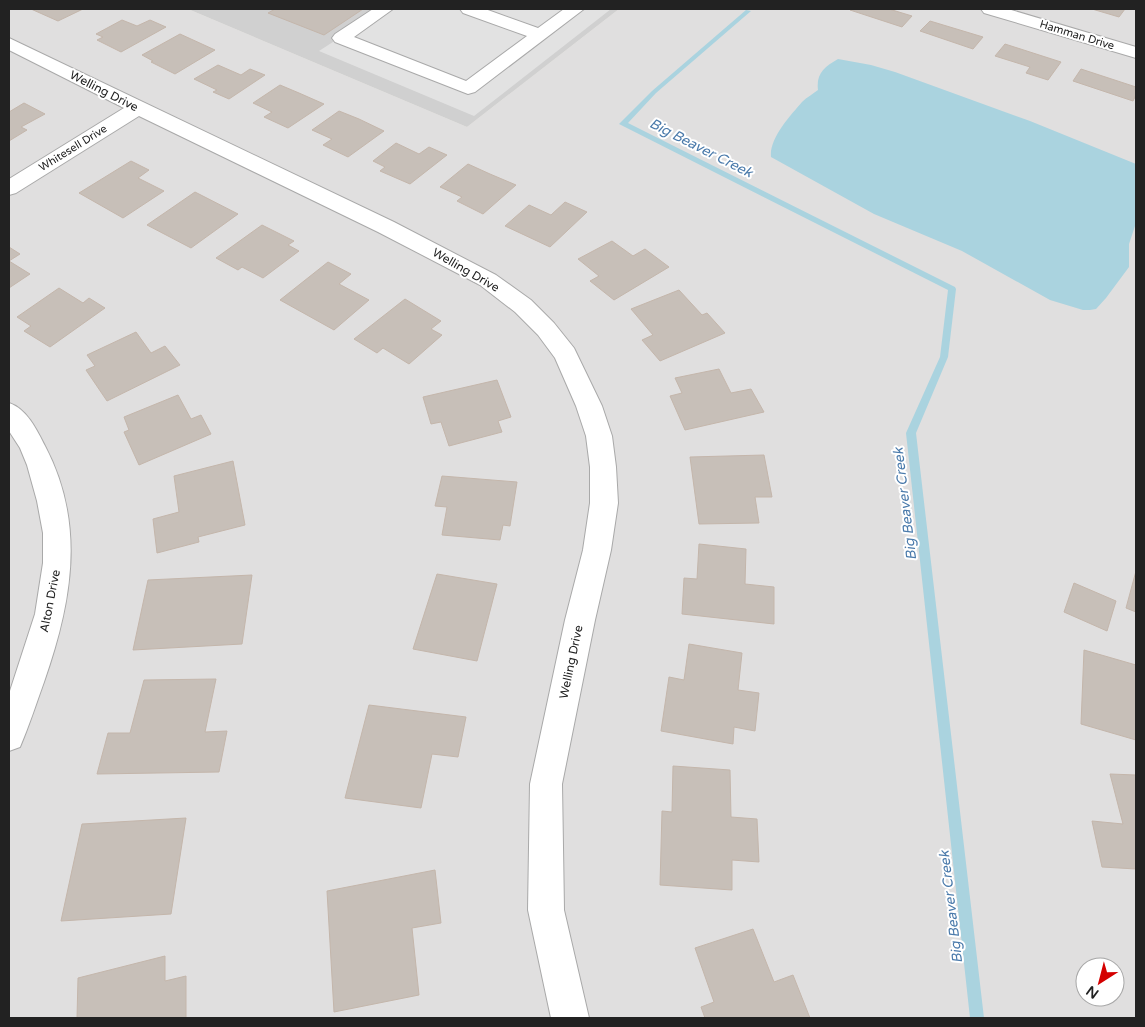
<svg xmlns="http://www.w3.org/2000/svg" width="1145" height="1027" font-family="'Varela Round',sans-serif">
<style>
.residential{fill:#e0dfdf;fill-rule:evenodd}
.religious{fill:#d0d0d0}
.parking{fill:#e2e2e2}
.water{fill:#aad3df}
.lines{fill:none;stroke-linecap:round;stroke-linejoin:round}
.stream{fill:#aad3df;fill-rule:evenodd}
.building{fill:#c7bfb8;stroke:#c4b6ab}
.minor-casing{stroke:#a9a9a9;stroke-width:2}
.minor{fill:#fff;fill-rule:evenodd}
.labels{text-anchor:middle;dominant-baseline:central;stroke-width:4;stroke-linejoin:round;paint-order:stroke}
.far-street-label{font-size:11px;fill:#222;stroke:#fff}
.street-label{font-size:12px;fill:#222;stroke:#fff}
.water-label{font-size:14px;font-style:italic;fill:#4a7aab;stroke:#fff}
</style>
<rect width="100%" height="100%" fill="#f2efe9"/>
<!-- residential -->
<path class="residential" d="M9,9H188L467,127L619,9H1136V1018H9ZM1085,967H1115V997H1085Z"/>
<!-- religious -->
<polygon class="religious" points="188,9 619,9 467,127"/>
<!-- parking -->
<polygon class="parking" points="374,9 611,9 474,116 319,51 336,40 355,22"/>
<!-- water -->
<path class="water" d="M838,59L871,65L895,72L1030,121L1136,164V223L1129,244V267L1106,298L1096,309L1090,310H1083L1050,300L962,251L874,214L771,157C769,138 791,115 802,102C807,97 813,94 818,90C816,74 824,67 838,59Z"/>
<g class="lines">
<!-- stream -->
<polygon class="stream" points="746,10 751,11 656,93 628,123 955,287 956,289 948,357 916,433 984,1018 970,1018 906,433 940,357 948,290 619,124 652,91"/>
</g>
<!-- building -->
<g class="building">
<polygon points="31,9 83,9 58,21"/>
<polygon points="275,9 363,9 324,35 268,13"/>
<polygon points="852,9 889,9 912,16 902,27 850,10"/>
<polygon points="1092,9 1125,9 1119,17"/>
<polygon points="122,20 137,26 150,20 166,27 121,52 97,40 103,37 96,34"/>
<polygon points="930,21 983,37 973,49 920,31"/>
<polygon points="180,34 215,50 175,74 151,62 153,61 142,55"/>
<polygon points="1005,44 1061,62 1048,80 1026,73 1030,67 995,56"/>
<polygon points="218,65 241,75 250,69 265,75 229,99 213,92 217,90 194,79"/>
<polygon points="1081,69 1136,87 1136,95 1133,101 1073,81"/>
<polygon points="280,85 299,93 324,104 288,128 264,117 272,112 253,103"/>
<polygon points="24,103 45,114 21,127 27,130 9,141 9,112"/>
<polygon points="339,111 359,119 384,131 348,157 323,145 332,139 312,130"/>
<polygon points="396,143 419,154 429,147 447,155 410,184 380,171 385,167 373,161"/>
<polygon points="131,161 149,170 138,178 164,191 123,218 79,193"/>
<polygon points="468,164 490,174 516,185 483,214 457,201 462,197 440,187"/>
<polygon points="195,192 238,214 191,248 147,225"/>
<polygon points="565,202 587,212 550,247 505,226 529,205 551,215"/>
<polygon points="262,225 294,241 288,245 299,251 263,278 242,267 238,270 216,258"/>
<polygon points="612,241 633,256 645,249 669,267 614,300 590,281 599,276 578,259"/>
<polygon points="9,247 20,254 9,261"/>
<polygon points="9,261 30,274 9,288"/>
<polygon points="328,262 351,274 339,284 369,300 334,330 280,300"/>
<polygon points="59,288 83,303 89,298 105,308 50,347 24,331 31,326 17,317"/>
<polygon points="679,290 702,315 707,313 725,333 660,361 642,340 653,335 631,309"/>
<polygon points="405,299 441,321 431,329 442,335 409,364 383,348 377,353 354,339"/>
<polygon points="136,332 151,353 165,346 180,365 107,401 86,370 95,366 87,355"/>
<polygon points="719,369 731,393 751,389 764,412 685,430 670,396 682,393 675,378"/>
<polygon points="497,380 511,417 498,421 502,432 449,446 441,422 431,424 423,397"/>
<polygon points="178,395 191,419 201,415 211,434 139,465 124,432 129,430 124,417"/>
<polygon points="764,455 772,497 755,497 759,523 699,524 690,457"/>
<polygon points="233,461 245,525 198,537 199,542 157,553 153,519 179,512 174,476"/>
<polygon points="442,476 517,482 510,526 503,525 500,540 442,535 447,507 435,506"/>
<polygon points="699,544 746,549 745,584 774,587 774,624 682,614 684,578 697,579"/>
<polygon points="1136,571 1136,612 1126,608"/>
<polygon points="437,574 497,584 477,661 413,649"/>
<polygon points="252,575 242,644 133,650 148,580"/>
<polygon points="1074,583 1116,601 1107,631 1064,612"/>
<polygon points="689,644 742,653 738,690 759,693 755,731 734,727 733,744 661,731 669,677 684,680"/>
<polygon points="1084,650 1136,665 1136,740 1081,724"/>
<polygon points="216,679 205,732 227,731 219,772 97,774 108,733 130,733 144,680"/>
<polygon points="369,705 466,717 458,757 432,754 421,808 345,798"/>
<polygon points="673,766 730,770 731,817 757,819 759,862 732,860 732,890 660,885 662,811 672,812"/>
<polygon points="1110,774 1136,775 1136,869 1102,867 1092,821 1123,824"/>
<polygon points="186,818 171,914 61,921 82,824"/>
<polygon points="435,870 441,923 412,928 419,995 334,1012 327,891"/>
<polygon points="753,929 774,982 793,975 810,1018 705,1018 701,1007 714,1002 695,948"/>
<polygon points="165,956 165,981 186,976 186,1018 77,1018 78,978"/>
</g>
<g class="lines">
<defs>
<g id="minor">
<polygon points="373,9 393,9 354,37 466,81 527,36 463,13 460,9 485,9 538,28 564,9 584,9 475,92 468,94 335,42 332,38 335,34"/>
<polygon points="981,9 1008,9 1136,47 1136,58 984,13"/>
<polygon points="9,38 394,222 496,275 531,300 554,323 574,348 602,406 612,436 616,467 618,503 611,550 595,620 562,784 564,910 589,1018 551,1018 528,910 530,784 565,620 583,550 590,503 590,467 586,436 576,406 555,358 538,335 515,312 480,285 378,232 139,116 16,193 9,195 9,179 124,108 9,50"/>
<path d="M9,403C27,409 37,430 45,446C86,524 72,602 44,682C36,704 29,726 20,747L9,751V694L35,614L43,563V533L37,501L27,465L20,448L9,431Z"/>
</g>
</defs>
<!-- minor casing -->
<use href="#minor" class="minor-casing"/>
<!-- minor -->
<use href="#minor" class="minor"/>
</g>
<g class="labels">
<!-- far-street labels -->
<g class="far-street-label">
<text transform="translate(1077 35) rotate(17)">Hamman Drive</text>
<text transform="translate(73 148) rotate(-32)">Whitesell Drive</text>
</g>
<!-- street labels -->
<g class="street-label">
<text transform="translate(104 91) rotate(27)">Welling Drive</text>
<text transform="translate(466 270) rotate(30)">Welling Drive</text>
<text transform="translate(50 601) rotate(-79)">Alton Drive</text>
<text transform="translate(571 662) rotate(-78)">Welling Drive</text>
</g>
<!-- water labels -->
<g class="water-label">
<text transform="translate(701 148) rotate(27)">Big Beaver Creek</text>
<text transform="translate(905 504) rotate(-97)">Big Beaver Creek</text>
<text transform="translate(951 907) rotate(-97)">Big Beaver Creek</text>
</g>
</g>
<!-- border -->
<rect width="1145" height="1027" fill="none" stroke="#222222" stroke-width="20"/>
<!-- north arrow -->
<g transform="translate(1100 982) rotate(216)"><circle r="24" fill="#ffffff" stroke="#a7a7a7"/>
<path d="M0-4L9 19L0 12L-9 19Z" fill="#d40000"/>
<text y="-8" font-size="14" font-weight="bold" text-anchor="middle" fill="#222222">N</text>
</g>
</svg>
